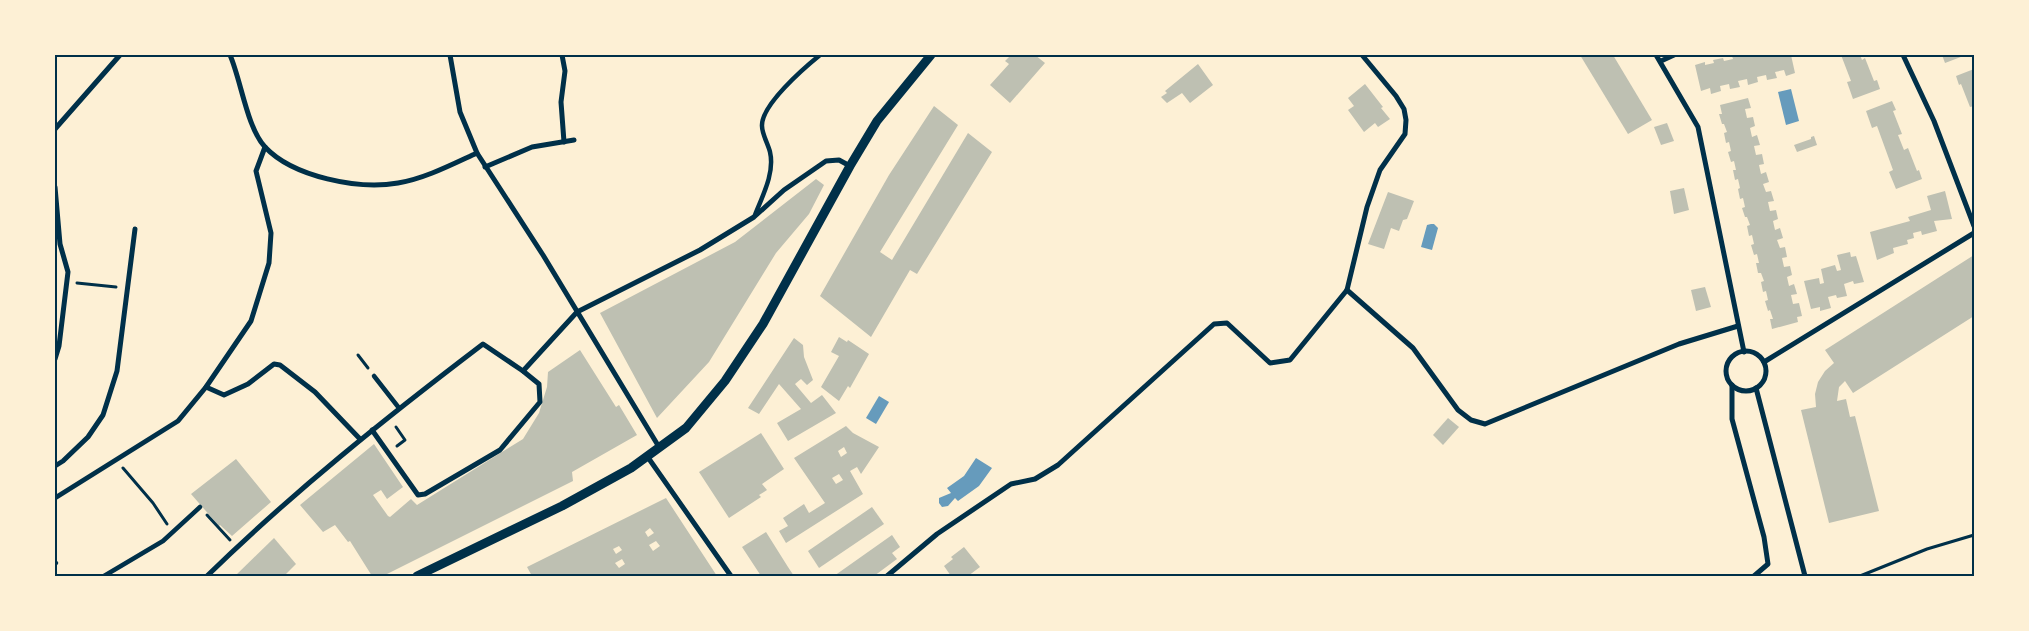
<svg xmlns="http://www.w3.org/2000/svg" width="2029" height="631" font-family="'Nunito Sans',sans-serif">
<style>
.water{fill:#669bbc}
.building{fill:#bec0b2;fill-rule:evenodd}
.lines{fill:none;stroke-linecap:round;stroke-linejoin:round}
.path{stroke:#003049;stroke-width:3}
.pedestrian{stroke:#003049;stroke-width:4.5}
.minor{stroke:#003049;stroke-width:5}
.tertiary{stroke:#003049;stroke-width:9}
.neatline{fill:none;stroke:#003049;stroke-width:2}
</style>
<rect width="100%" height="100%" fill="#fdf0d5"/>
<!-- water -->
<g class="water">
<polygon points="1791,89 1799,121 1786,125 1778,92"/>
<polygon points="1431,224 1434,224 1438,228 1432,250 1421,247 1427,225"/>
<polygon points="879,396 889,402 876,424 866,418"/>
<polygon points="976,458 992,468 979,486 958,501 955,498 948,506 942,507 939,503 939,498 951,493 947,488 964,476"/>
</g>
<!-- building -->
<g class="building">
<polygon points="1011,55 1035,55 1045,63 1010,103 990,85 1009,64 1005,61"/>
<polygon points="1580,55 1613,55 1652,120 1628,134"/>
<polygon points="1734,55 1791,55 1795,73 1786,76 1784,70 1775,72 1777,78 1767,80 1766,75 1757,77 1758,82 1748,85 1747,79 1738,81 1740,87 1730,89 1729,84 1720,86 1721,91 1711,94 1710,88 1701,91 1695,65 1705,62 1705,65 1714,63 1713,60 1723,58 1724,61 1733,59 1732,56"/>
<polygon points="1841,55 1860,55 1862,60 1865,58 1874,81 1877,80 1880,89 1853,99 1847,82 1851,81"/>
<polygon points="1942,55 1966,55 1945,63"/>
<polygon points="1198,64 1213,85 1190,103 1182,93 1167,103 1161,97 1167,93 1165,91"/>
<polygon points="1974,69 1974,106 1970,107 1961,84 1959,85 1956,76"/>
<polygon points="1365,84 1383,107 1381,108 1390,119 1378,127 1375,123 1364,132 1348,110 1354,106 1348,98"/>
<polygon points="1748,98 1751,108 1745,109 1747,118 1753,117 1755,126 1750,128 1752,137 1757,135 1760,145 1754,146 1756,155 1762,154 1764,164 1759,165 1761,174 1766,172 1769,182 1763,184 1766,192 1771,191 1774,201 1768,202 1770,211 1776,210 1778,219 1773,221 1775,230 1780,228 1783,238 1777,240 1780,248 1785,247 1787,257 1782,258 1784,267 1790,266 1792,275 1787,277 1789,286 1794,284 1797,294 1791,295 1793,304 1799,303 1802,316 1797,317 1798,322 1772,329 1770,319 1773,319 1770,310 1768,311 1765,301 1768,300 1766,291 1763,292 1761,282 1764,281 1761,273 1758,273 1756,263 1759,263 1757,254 1754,255 1751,245 1754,244 1752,235 1749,236 1747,226 1750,225 1747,217 1745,217 1742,208 1745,207 1743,198 1740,199 1738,189 1740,188 1738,179 1735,180 1733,170 1736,170 1734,161 1731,162 1728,152 1731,151 1729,142 1726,143 1724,133 1727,132 1724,124 1722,124 1719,114 1722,114 1720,105"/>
<polygon points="1892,101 1896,110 1893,111 1902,134 1898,135 1904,150 1908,148 1917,171 1919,170 1922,179 1896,189 1889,172 1893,170 1877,126 1872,128 1866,111"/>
<polygon points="934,106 958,125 880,252 892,260 968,133 992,152 917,274 910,270 871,337 820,296 889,175"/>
<polygon points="1667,123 1674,141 1661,145 1654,127"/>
<polygon points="1814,136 1817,145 1797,152 1794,145 1811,139 1811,137"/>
<polygon points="816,179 824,185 809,214 776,253 709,362 657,418 600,313 735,242"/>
<polygon points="1684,188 1689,210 1674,214 1670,191"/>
<polygon points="1945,191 1952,219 1934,221 1937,231 1922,235 1921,231 1913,233 1914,238 1907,240 1908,244 1893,248 1894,253 1877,260 1870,232 1910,221 1908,217 1931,210 1927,196"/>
<polygon points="1388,192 1414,201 1407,219 1403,220 1399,231 1391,228 1384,249 1368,244"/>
<polygon points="1850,252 1851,257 1856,256 1864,282 1854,284 1853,281 1844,284 1847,296 1837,298 1836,295 1828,297 1831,308 1820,311 1820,307 1811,309 1804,281 1819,278 1820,284 1824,283 1821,269 1835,265 1837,271 1841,270 1837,255"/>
<polygon points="1974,255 1974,316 1853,393 1845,381 1839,387 1837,401 1846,399 1850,417 1855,416 1879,511 1829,523 1801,410 1816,407 1815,394 1818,382 1825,371 1834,363 1825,350"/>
<polygon points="1705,287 1711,307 1696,311 1691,290"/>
<polygon points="839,337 847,342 848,340 869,354 850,388 848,386 839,401 821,387 839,356 831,352"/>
<polygon points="794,338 803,345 804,357 813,380 807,385 801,379 795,384 811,403 822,395 836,413 788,441 777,423 801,409 779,384 759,414 748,408"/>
<polygon points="580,350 616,407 619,405 637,435 572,472 573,481 383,576 372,576 350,541 348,542 335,525 323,532 300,505 374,444 403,487 387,499 381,490 373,495 388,516 390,517 411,499 417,505 523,439 539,413 547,387 548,372"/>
<polygon points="1448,418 1459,427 1443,445 1433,435"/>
<path d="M846,426L853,433L879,447L861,474L857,467L850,471L863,494L786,543L779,531L788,526L783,518L804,504L809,513L825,503L794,458ZM844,447L847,453L841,457L838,451ZM839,474L843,480L836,484L832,478Z"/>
<polygon points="761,433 784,469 762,484 767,490 759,495 761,497 729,518 699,472"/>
<polygon points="236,459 271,502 232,536 220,525 219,526 191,494"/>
<path d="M666,498L717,576H532L527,567ZM650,528L654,533L648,537L645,532ZM656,541L660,546L653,551L649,545ZM619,546L622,550L616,554L613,549ZM622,559L625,564L619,568L615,563Z"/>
<polygon points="872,507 884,524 819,568 808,551"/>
<polygon points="766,532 788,567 794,576 761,576 742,547"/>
<polygon points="892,535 900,547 892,553 897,559 874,576 834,576"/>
<polygon points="274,538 296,564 284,576 235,576"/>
<polygon points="964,547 980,567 968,576 951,576 944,566 953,559 951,557"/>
</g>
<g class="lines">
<!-- path -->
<g class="path">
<polyline points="77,283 116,287"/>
<polyline points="358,355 368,368"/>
<polyline points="396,427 405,440 397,446"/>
<polyline points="123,468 153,503 167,524"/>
<polyline points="207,515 230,540"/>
<polyline points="1860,576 1927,549 1974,535"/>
</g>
<!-- pedestrian -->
<g class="pedestrian">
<path d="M755,215C762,197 775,173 770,152C768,144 762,134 762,126C761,105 804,68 820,55"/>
<polyline points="374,376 399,408"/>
<polyline points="55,564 56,563"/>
<polyline points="104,576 163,541 200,507"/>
</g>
<!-- minor -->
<g class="minor">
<path d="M230,55C241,80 247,128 265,147C293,177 359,190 398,183C424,179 453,164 477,153"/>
<polyline points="450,55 460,112 477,153 543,255 659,447"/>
<polyline points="562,55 565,71 561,102 564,142"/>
<polyline points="1656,55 1698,127 1744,352"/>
<polyline points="1903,55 1934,121 1974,226"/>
<polyline points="1661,61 1674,55"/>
<polyline points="55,129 120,55"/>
<polyline points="485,167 532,147 574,140"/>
<polyline points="55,187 60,244 68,272 59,346 55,359"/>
<polyline points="1347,290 1413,348 1458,410 1471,420 1485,424 1679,344 1738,326"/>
<circle cx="1746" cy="371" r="20"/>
<polyline points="1764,362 1974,233"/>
<polyline points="523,371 577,312 700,250 754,217 784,190 826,161 839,160 850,166"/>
<polyline points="1732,385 1732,419 1764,537 1768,564 1754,576"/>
<polyline points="206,387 224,395 248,384 274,364 280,365 315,392 360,439"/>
<polyline points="1756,388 1805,576"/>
<polyline points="647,456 731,576"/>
<polyline points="55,466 63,461 88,437 103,415 117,371 135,229"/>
<polyline points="55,498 178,421 206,387 251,321 269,263 271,233 256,171 265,147"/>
<path d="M207,576C294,491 387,417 483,344L523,371L539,384L540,402L500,450L425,494L418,495L372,430"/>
<polyline points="887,576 937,534 1011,484 1035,479 1058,465 1214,324 1227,323 1270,363 1290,360 1347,290 1367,207 1380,170 1405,134 1406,120 1404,109 1396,96 1362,55"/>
</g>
<!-- tertiary -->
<polyline class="tertiary" points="417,576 562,506 631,468 686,428 725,381 763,324 850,166 877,121 931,55"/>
</g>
<!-- border -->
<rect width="2029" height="631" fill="none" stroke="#fdf0d5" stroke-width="112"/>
<rect x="56" y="56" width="1917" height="519" class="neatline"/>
</svg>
